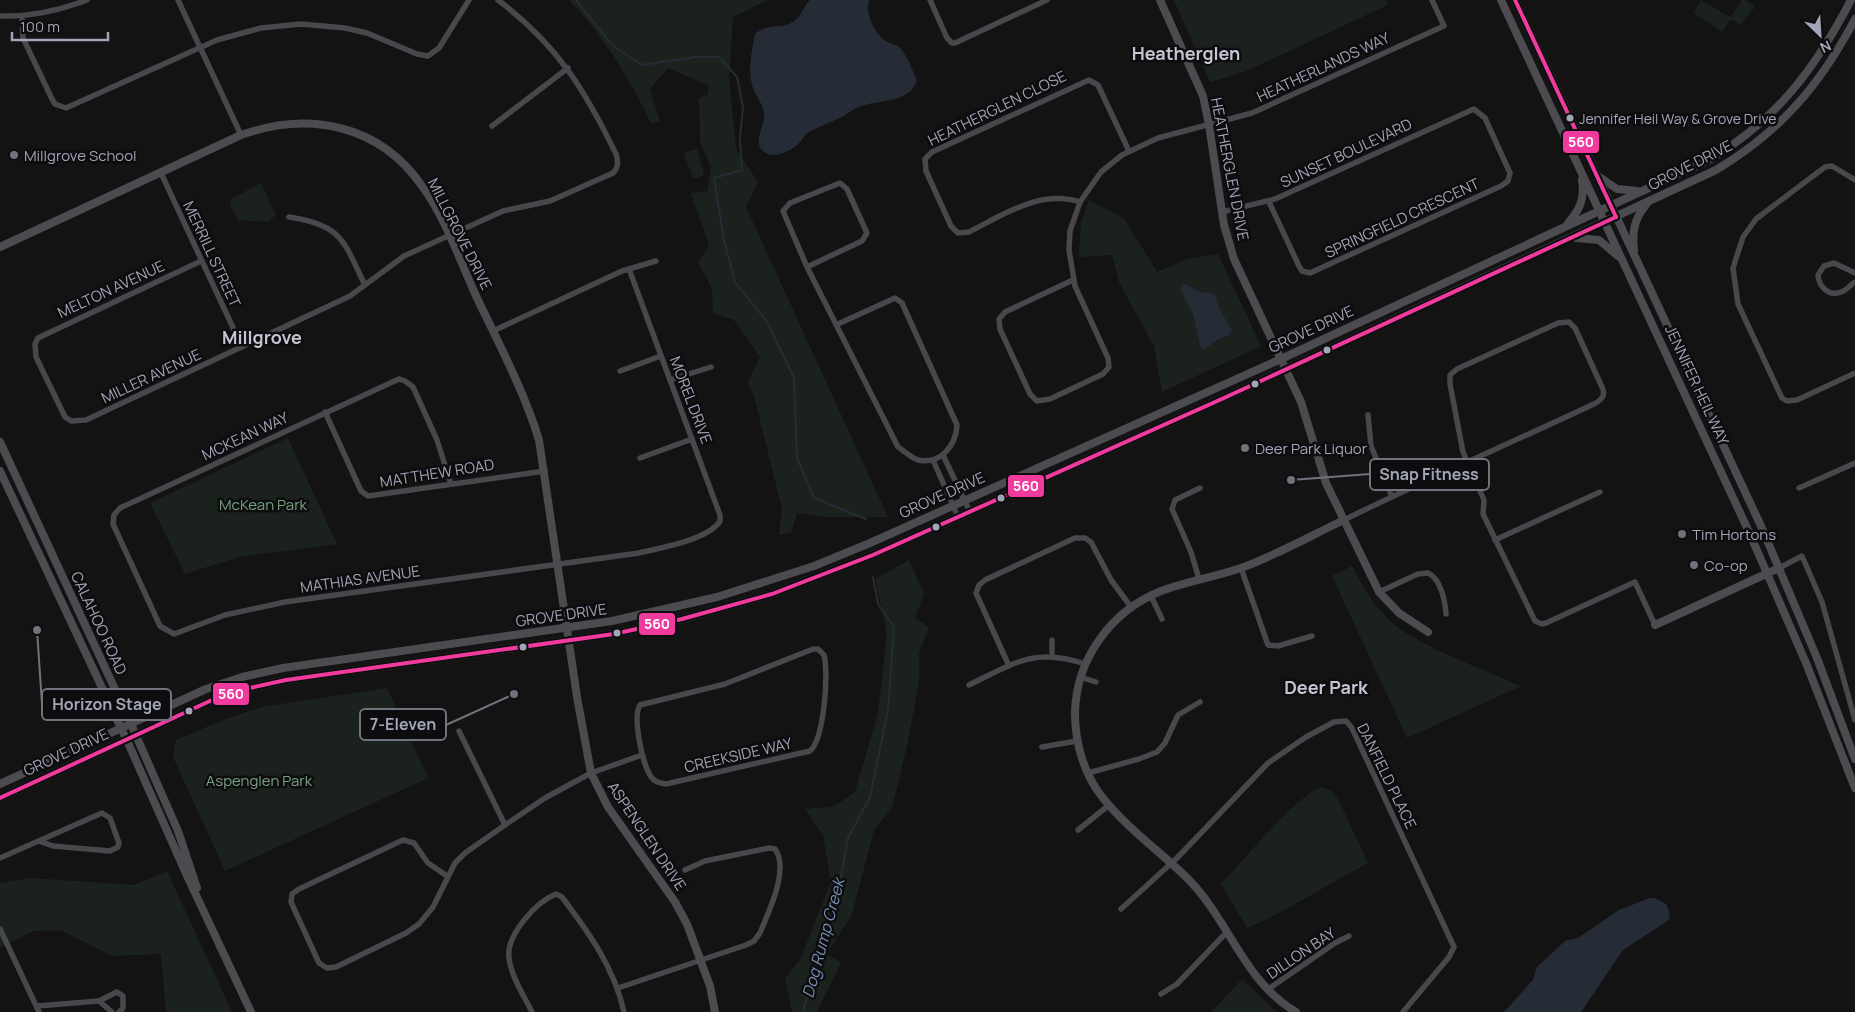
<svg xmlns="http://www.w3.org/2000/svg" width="1855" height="1012" font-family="Manrope,sans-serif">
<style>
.green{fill:#1b221d}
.water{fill:#262c35}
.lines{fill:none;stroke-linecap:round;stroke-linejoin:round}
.stream{stroke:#262c35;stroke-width:2}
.street{stroke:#47474c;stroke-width:5.5}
.secondary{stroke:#4b4b50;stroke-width:8}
.bus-1-casing{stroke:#0d0d0f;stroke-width:8}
.bus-1{stroke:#f13a9d;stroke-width:4}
.bus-dot{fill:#a2a5b5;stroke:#0d0d0f;stroke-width:2}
.poi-dot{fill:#70727c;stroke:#0d0d0f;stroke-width:2}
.labels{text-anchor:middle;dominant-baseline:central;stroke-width:5;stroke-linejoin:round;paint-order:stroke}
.bus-label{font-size:14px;fill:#a2a5b5;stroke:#0d0d0f;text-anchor:start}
.street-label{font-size:15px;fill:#a2a5b5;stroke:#0d0d0f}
.poi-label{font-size:15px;fill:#a2a5b5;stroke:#0d0d0f;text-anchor:start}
.park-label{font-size:15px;fill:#78a281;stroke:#0d0d0f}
.water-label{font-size:16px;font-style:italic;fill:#768db3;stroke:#0d0d0f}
.quarter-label{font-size:18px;font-weight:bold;fill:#c4c5d1;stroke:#0d0d0f}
.leader{fill:none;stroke:#70727c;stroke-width:2}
.callout-dot{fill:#70727c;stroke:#0d0d0f;stroke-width:2}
.callout{fill:#0d0d0f;stroke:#70727c;stroke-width:2}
.callout-label{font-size:16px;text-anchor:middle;font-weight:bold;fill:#a2a5b5}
.line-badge{stroke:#0d0d0f;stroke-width:2}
.badge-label{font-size:14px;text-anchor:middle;font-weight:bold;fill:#fff}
</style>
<rect width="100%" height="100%" fill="#131313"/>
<!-- green -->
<g class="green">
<path d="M569,0H767L733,17L729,80L736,149L758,182L746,207L888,517H827L797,513L791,533L779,535L782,509L754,396L748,382L760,357L734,320L713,313L712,289L698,262L709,246L691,193L707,191L711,167L700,141L699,98L708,94V85L668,68L650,89L660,122L651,124C632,80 602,35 569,0Z"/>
<polygon points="1174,0 1386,0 1388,5 1244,72 1210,82"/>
<polygon points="1701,0 1730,17 1742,0 1746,0 1755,7 1740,25 1733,20 1729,21 1722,32 1694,13"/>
<polygon points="697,149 704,175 693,179 684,153"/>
<polygon points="261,183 276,215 268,222 238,220 230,204 231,199"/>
<polygon points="1089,200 1124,218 1157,272 1187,259 1218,254 1261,346 1162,392 1154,346 1119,282 1112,255 1079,257 1081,222"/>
<polygon points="288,438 337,544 239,557 185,574 150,503"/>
<polygon points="909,560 924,594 915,618 929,627 919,653 919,681 908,742 892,808 874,830 852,914 827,954 841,963 817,1012 792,1012 785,979 800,960 831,882 823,835 805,809 833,807 855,792 878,713 887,633 875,579"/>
<path d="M1352,566C1362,585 1371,601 1386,617C1411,644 1485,670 1521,686L1407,738L1332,576Z"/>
<polygon points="387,688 428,778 225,871 173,757 176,740 223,720 261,707"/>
<path d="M1320,787L1330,790L1338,799L1368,863L1268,919L1247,928L1221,884C1247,857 1289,803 1320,787Z"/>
<polygon points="167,871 232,1012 166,1012 161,954 113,956 61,930 33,931 0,948 0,883 31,878 134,885"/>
<polygon points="1242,979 1277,1012 1211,1012"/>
</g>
<!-- water -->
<g class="water">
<path d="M810,0H869C865,13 873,30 883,39C888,44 895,43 900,48C908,56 912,70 917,80C909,107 871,97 851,111C838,121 822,124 807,133C804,135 803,139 800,142C793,150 776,159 766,153C750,144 765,128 764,115C764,104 756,98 753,88C747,71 752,51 755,34C769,22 780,30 793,22C801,17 803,7 810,0Z"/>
<polygon points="1184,283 1199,292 1214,294 1220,310 1232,330 1230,335 1218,339 1204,350 1201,348 1193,314 1180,288"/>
<polygon points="1650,898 1655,898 1666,904 1670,914 1669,920 1623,950 1581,1012 1504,1012 1533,980 1537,967 1565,941 1578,938 1619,910"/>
</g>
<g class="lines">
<!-- stream -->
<g class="stream">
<polyline points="576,0 612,45 642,65 696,57 719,57 737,77 743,107 740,138 742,170 714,178 724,240 735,282 767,322 794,378 797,458 814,498 866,519"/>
<polyline points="803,1012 823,935 836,904 848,838 870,797 888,710 894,627 878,604 873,577"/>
</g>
<!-- street -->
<g class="street">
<polyline points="178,0 241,135"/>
<polyline points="930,0 947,38 952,43 955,43 1047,0"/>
<path d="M0,16C30,17 58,11 87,0"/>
<polyline points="22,16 23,38 52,99 55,104 66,108 217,40 261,28 301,24 345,28 367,33 417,54 428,56 439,48 469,0"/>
<polyline points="492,126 568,68"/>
<polyline points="161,173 242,347"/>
<polyline points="1855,180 1832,166 1825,167 1756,219 1743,237 1733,268 1738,304 1782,398 1787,401 1797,400 1855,373"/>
<path d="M1080,202C1040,189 1003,215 969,232L958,233L951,226L926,171L925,159L932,152L1089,80L1098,85L1129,151"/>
<polyline points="1222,212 1275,199 1474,109 1485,118 1510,173 1508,181 1501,186 1310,273 1302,271 1299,266 1269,202"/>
<path d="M289,217C342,225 343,240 365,285"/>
<path d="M201,261L38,338L35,344L36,357L65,417L71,421L86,420L350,296L404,256L503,211L550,201L613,173C619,167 618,161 616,154C584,88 557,45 498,0"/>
<path d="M807,267L862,241L867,233L847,189L840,183L790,203L783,211L807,267L898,447C904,451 912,458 918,460C941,465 956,445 957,425L902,303L895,298L838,324"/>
<path d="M1855,273L1834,263L1824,266L1818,275C1819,287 1829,297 1841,292C1847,290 1850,285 1855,282"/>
<polyline points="1073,280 1005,312 999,319 1000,329 1030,394 1037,401 1050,399 1103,374 1109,367 1108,358 1075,286 1069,250 1070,231 1080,202 1101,172 1122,155 1158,138 1252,113 1444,26 1432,0"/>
<polyline points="493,331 622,271 656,261"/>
<polyline points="620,371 661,356"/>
<polyline points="670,380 711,367"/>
<polyline points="325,412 361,491 368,496 545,471"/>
<polyline points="1368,415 1371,446 1392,497"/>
<polyline points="943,455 970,512"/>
<polyline points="640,458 692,439"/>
<polyline points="933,460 958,517"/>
<path d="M451,484L437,440L413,387L405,381L399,379L120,508L114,515L113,524L160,626L174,634L225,615L285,602L639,553C660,548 708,540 720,521V515L629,269"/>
<polyline points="1799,488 1855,463"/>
<path d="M1344,520C1426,479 1511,443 1594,404C1602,400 1606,395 1602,387L1575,328L1569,322L1558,323L1457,369L1450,375V384L1463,452L1484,500L1483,514L1535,621L1542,624L1546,623L1635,582L1655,625"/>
<polyline points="1495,540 1600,492"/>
<polyline points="1241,568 1268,645 1278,646 1312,636"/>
<polyline points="1779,568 1802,556 1822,602 1855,720"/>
<polyline points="1199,579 1191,552 1172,509 1175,500 1200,488"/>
<path d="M1379,592L1418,574L1428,573C1441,579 1445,601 1446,614"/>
<polyline points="1151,596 1162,619"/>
<path d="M813,649H818L824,655C829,673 824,739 810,751L666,784C661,783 656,783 652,778C643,767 632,717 640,705L725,684Z"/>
<polyline points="1052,655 1052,640"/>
<polyline points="1009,666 976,593 979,585 985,580 1075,538 1085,538 1091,542 1111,580 1131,607"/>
<polyline points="1080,677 1096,682"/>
<path d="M969,685C1014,663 1035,647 1085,664"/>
<polyline points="459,731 505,825"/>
<polyline points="1042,747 1077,741"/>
<polyline points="1088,773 1139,759 1157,752 1165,743 1178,715 1200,702"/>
<polyline points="1078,830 1109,805"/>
<polyline points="0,858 102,813 110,818 119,843 118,847 110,851 53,846 39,841"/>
<polyline points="447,876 428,863 414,843 403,840 299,889 292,894 291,902 319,963 327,968 336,967 406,933 419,924 433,907 455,863 465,853 505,825 545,798 591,773 642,755"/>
<polyline points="1121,909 1177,858 1268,763 1306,737 1334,722 1346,721 1352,728 1454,947 1449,957 1403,1012"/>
<polyline points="0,929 39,1012"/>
<path d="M618,988L746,945L754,941L760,933C768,913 790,869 775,849L769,848L705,861L685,870"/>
<polyline points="1267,990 1335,943 1349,936"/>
<polyline points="1161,994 1177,984 1226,933"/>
<polyline points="99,1001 112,1012"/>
<polyline points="37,1006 99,1001 117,992 123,996 123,1008 119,1012"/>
<path d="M532,1012C524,996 511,976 509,958C506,935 536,902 556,894L562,897C589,933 614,967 624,1012"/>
</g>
<!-- secondary -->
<g class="secondary">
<polyline points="1160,0 1203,96 1209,125 1224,225 1234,259 1301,402 1326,483 1379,592 1399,613 1428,632"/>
<polyline points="1501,0 1749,532 1806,663 1855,788"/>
<polyline points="1515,0 1761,526 1817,658 1855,759"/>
<polyline points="1598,176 1617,189 1637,191"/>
<path d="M1568,223C1580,210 1585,198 1582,180"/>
<polyline points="1576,238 1599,240 1618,256"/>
<path d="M0,247L241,135C309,111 379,124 422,186C446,219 460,261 477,298C499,344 524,391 539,440L577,697L591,773L608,807L675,902L687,924L710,986L715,1012"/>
<path d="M1634,250C1632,232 1634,219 1646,205"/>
<polyline points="0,442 127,715 178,831 197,888"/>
<polyline points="0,471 129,745 188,878 251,1012"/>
<polyline points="1655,625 1779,568"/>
<path d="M0,784L206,689L242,677L283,668L612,621L717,597L814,566L870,543L1281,359L1711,159C1778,118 1815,69 1851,0"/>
<path d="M0,798L210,701L245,689L286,680L614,634L682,619L772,594L873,555L1224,398L1716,170C1781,131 1820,85 1855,19"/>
<path d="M1296,1012C1242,980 1229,918 1185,876C1158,850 1126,827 1103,798C1084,775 1075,743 1075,713C1076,659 1111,611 1161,591C1187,581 1215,577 1241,568C1277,555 1310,536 1344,520"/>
</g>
<defs>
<g id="bus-1">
<polyline points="1515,0 1616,217"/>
<polyline points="0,798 210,701 245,689 286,680 614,634 682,619 772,594 873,555 1224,398 1616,217"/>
</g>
</defs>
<!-- bus-1 casing -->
<use href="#bus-1" class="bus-1-casing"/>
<!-- bus-1 -->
<use href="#bus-1" class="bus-1"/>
</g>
<!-- markers -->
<g class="bus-dot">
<circle cx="1570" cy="118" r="4.5"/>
<circle cx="1327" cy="350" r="4.5"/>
<circle cx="1255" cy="384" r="4.5"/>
<circle cx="1001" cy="498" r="4.5"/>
<circle cx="936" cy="527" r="4.5"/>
<circle cx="617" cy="633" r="4.5"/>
<circle cx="523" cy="647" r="4.5"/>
<circle cx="189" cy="711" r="4.5"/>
</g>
<g class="poi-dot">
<circle cx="14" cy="155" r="5"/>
<circle cx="1245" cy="448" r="5"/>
<circle cx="1682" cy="534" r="5"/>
<circle cx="1694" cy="565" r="5"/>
</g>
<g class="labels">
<!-- bus labels -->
<g class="bus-label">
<text x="1579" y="118">Jennifer Heil Way &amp; Grove Drive</text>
</g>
<!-- street labels -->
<g class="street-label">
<text transform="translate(1323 67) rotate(-25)">HEATHERLANDS WAY</text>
<text transform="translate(997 108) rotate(-26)">HEATHERGLEN CLOSE</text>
<text transform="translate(1346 153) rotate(-25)">SUNSET BOULEVARD</text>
<text transform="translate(1690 165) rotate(-27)">GROVE DRIVE</text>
<text transform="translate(1230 169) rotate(79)">HEATHERGLEN DRIVE</text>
<text transform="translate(1402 218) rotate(-25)">SPRINGFIELD CRESCENT</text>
<text transform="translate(460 234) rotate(63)">MILLGROVE DRIVE</text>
<text transform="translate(212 254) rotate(65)">MERRILL STREET</text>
<text transform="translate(111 289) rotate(-25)">MELTON AVENUE</text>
<text transform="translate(1311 329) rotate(-25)">GROVE DRIVE</text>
<text transform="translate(151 376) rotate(-25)">MILLER AVENUE</text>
<text transform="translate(1697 385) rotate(65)">JENNIFER HEIL WAY</text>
<text transform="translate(691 400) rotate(69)">MOREL DRIVE</text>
<text transform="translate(245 436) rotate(-25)">MCKEAN WAY</text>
<text transform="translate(437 473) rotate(-9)">MATTHEW ROAD</text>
<text transform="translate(942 495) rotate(-24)">GROVE DRIVE</text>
<text transform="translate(360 579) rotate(-8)">MATHIAS AVENUE</text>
<text transform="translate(561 615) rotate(-8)">GROVE DRIVE</text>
<text transform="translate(99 623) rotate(65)">CALAHOO ROAD</text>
<text transform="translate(66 752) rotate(-25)">GROVE DRIVE</text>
<text transform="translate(738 755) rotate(-13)">CREEKSIDE WAY</text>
<text transform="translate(1387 776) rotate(64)">DANFIELD PLACE</text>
<text transform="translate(647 836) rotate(56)">ASPENGLEN DRIVE</text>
<text transform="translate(1301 953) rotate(-34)">DILLON BAY</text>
</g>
<!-- poi labels -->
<g class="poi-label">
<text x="24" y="155">Millgrove School</text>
<text x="1255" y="448">Deer Park Liquor</text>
<text x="1692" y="534">Tim Hortons</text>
<text x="1704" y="565">Co-op</text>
</g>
<!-- park labels -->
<g class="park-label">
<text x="263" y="504">McKean Park</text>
<text x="259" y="780">Aspenglen Park</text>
</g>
<!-- water labels -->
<g class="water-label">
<text transform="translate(823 938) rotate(-75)">Dog Rump Creek</text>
</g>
<!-- quarter labels -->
<g class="quarter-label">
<text x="1186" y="53">Heatherglen</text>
<text x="262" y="337">Millgrove</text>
<text x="1326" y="687">Deer Park</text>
</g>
</g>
<!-- callouts -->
<path class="leader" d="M1291 480L1370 474M37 630L42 704M514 694L446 725"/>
<g class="callout-dot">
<circle cx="1291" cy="480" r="5"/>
<circle cx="37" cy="630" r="5"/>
<circle cx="514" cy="694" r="5"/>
</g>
<g class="callout">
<rect x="1370" y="459" width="119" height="31" rx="5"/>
<rect x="42" y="689" width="129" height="31" rx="5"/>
<rect x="360" y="709" width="86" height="31" rx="5"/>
</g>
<g class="callout-label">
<text x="1429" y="480">Snap Fitness</text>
<text x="107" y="710">Horizon Stage</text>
<text x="403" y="730">7-Eleven</text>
</g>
<g class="line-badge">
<rect x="1562" y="130" width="38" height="24" rx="5" fill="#f13a9d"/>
<rect x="1007" y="474" width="38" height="24" rx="5" fill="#f13a9d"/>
<rect x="638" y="612" width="38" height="24" rx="5" fill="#f13a9d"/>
<rect x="212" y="682" width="38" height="24" rx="5" fill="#f13a9d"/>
</g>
<g class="badge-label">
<text x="1581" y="147">560</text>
<text x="1026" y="491">560</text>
<text x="657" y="629">560</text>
<text x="231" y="699">560</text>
</g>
<!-- north arrow -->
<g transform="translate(1820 35) rotate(155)" stroke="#0d0d0f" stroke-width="4" paint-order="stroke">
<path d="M0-4L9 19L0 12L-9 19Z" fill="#a2a5b5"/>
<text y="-8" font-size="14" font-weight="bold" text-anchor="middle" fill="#a2a5b5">N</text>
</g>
<!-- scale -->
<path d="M12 32v8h96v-8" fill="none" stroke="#a2a5b5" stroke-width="2.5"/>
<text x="20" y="32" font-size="15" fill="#a2a5b5" stroke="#0d0d0f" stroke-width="4" paint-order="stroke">100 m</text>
</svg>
